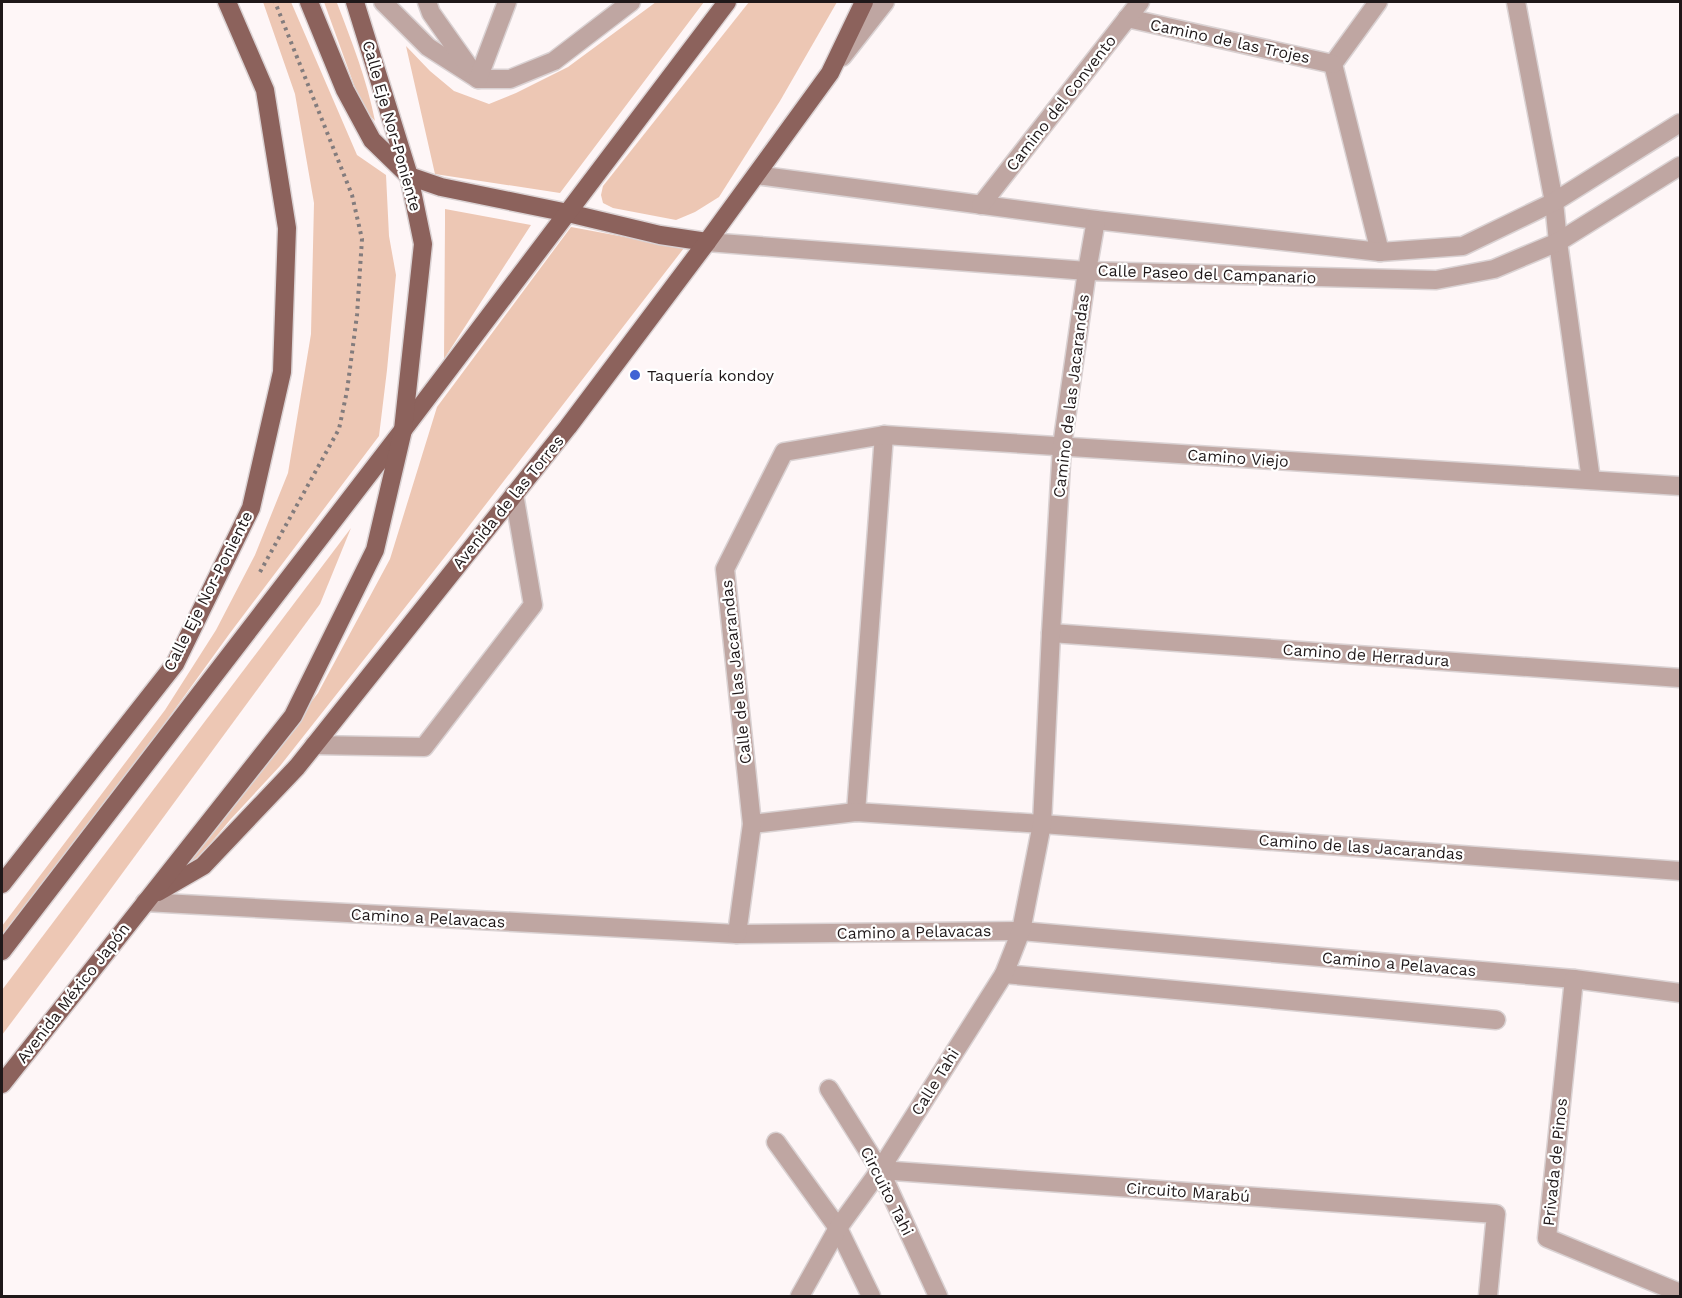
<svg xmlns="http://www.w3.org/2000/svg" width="1682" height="1298" font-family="'Work Sans',sans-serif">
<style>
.green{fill:#edc7b4}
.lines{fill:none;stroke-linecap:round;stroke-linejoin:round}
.minor-casing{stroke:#dad2d3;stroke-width:21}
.major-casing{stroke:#dad2d3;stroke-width:21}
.path{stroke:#837c7d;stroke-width:4;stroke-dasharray:3 4.5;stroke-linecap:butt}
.minor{stroke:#bfa6a2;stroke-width:18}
.major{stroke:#8c625c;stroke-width:18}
.poi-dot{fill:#4062d4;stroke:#fff;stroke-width:2}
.labels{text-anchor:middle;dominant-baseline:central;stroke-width:4.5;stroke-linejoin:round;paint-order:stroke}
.street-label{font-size:16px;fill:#1f1819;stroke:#fff}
.poi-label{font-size:16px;fill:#1f1819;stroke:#fff;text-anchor:start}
</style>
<rect width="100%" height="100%" fill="#fef6f7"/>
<!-- green -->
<g class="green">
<polygon points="263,2 291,2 357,155 386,175 389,236 396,275 387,370 379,436 230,633 120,785 2,938 2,926 165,710 216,630 255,555 288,473 311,334 314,203 295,94"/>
<path d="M324,2H336L337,3C352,42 367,80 375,121L362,107Z"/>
<polygon points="656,2 704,2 560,193 435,174 406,46 430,71 454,91 489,104 516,93 568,67"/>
<polygon points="749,2 837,2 780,101 719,197 695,212 676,220 613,208 603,203 601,195 603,186"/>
<polygon points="445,209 531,225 444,359 445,223"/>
<polygon points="571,227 684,248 459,539 280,766 230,820 201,855 187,865 318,693 390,559 437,407"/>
<polygon points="351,528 320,604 77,935 2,1035 2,990"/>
</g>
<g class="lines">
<defs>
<g id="minor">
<polyline points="383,2 428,47 478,79 510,79 554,61 631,2"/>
<polyline points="427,2 431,13 472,71"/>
<polyline points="1378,2 1333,64 1380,252"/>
<polyline points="1516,2 1554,202 1558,242 1591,480"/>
<polyline points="1127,18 1333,64"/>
<polyline points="842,57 885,2"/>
<polyline points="478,79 507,2"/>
<polyline points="756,175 1096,220 1380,252 1463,246 1554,202 1680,123"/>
<polyline points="981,205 1140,2"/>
<polyline points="707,242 1087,271 1436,280 1494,269 1558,242 1680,166"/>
<polyline points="1051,633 1680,678"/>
<polyline points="314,745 424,747 533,605 514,494"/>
<polyline points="856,812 884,435"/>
<polyline points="752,824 856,812 1042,824 1680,871"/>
<polyline points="145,902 737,934 1021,931 1574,979 1680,993"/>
<polyline points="737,934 752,824 725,569 784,452 884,435 1680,486"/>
<polyline points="1004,974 1496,1020"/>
<polyline points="1574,979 1547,1238 1680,1293"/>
<polyline points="829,1089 880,1170 938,1296"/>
<polyline points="776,1142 838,1228 871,1296"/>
<polyline points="880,1170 1496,1214 1488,1296"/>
<polyline points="800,1296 838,1228 880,1170 1004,974 1021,931 1042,824 1051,633 1062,446 1087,271 1096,220"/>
</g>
<g id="major">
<polyline points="309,2 345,90 372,140 409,176 441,187 568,213 660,235 707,242"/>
<polyline points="2,884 175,664 251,508 282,372 287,228 265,90 227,2"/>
<polyline points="158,892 203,866 297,767 568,427 707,242 830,73 864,2"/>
<polyline points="2,951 403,430 727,2"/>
<polyline points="2,1084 293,716 375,550 403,430 423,244 409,176 355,2"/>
</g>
</defs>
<!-- minor casing -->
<use href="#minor" class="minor-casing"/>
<!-- major casing -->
<use href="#major" class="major-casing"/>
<!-- path -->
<polyline class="path" points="260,572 339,429 347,391 357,315 362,239 352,195 275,2"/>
<!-- minor -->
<use href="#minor" class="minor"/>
<!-- major -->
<use href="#major" class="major"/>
</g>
<!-- markers -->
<circle class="poi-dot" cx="635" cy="375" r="6"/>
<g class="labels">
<!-- street labels -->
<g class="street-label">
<text transform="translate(1230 41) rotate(12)">Camino de las Trojes</text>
<text transform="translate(1061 103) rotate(-52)">Camino del Convento</text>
<text transform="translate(392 126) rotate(74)">Calle Eje Nor-Poniente</text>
<text transform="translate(1207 274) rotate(2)">Calle Paseo del Campanario</text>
<text transform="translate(1071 396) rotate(-83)">Camino de las Jacarandas</text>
<text transform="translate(1238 458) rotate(4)">Camino Viejo</text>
<text transform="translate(508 502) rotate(-51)">Avenida de las Torres</text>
<text transform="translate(208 591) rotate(-63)">Calle Eje Nor-Poniente</text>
<text transform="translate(1366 655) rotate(4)">Camino de Herradura</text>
<text transform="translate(736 672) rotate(-96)">Calle de las Jacarandas</text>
<text transform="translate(1361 847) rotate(4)">Camino de las Jacarandas</text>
<text transform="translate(428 918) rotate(3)">Camino a Pelavacas</text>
<text transform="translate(914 932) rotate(-1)">Camino a Pelavacas</text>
<text transform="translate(1399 964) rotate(5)">Camino a Pelavacas</text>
<text transform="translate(73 993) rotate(-52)">Avenida México Japón</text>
<text transform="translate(935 1082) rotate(-58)">Calle Tahi</text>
<text transform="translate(1555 1162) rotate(-84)">Privada de Pinos</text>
<text transform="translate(887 1191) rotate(63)">Circuito Tahi</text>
<text transform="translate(1188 1192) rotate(4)">Circuito Marabú</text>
</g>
<!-- poi labels -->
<g class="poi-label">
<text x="647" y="375">Taquería kondoy</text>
</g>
</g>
<!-- border -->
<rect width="1682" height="1298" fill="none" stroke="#1f1819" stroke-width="6"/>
</svg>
